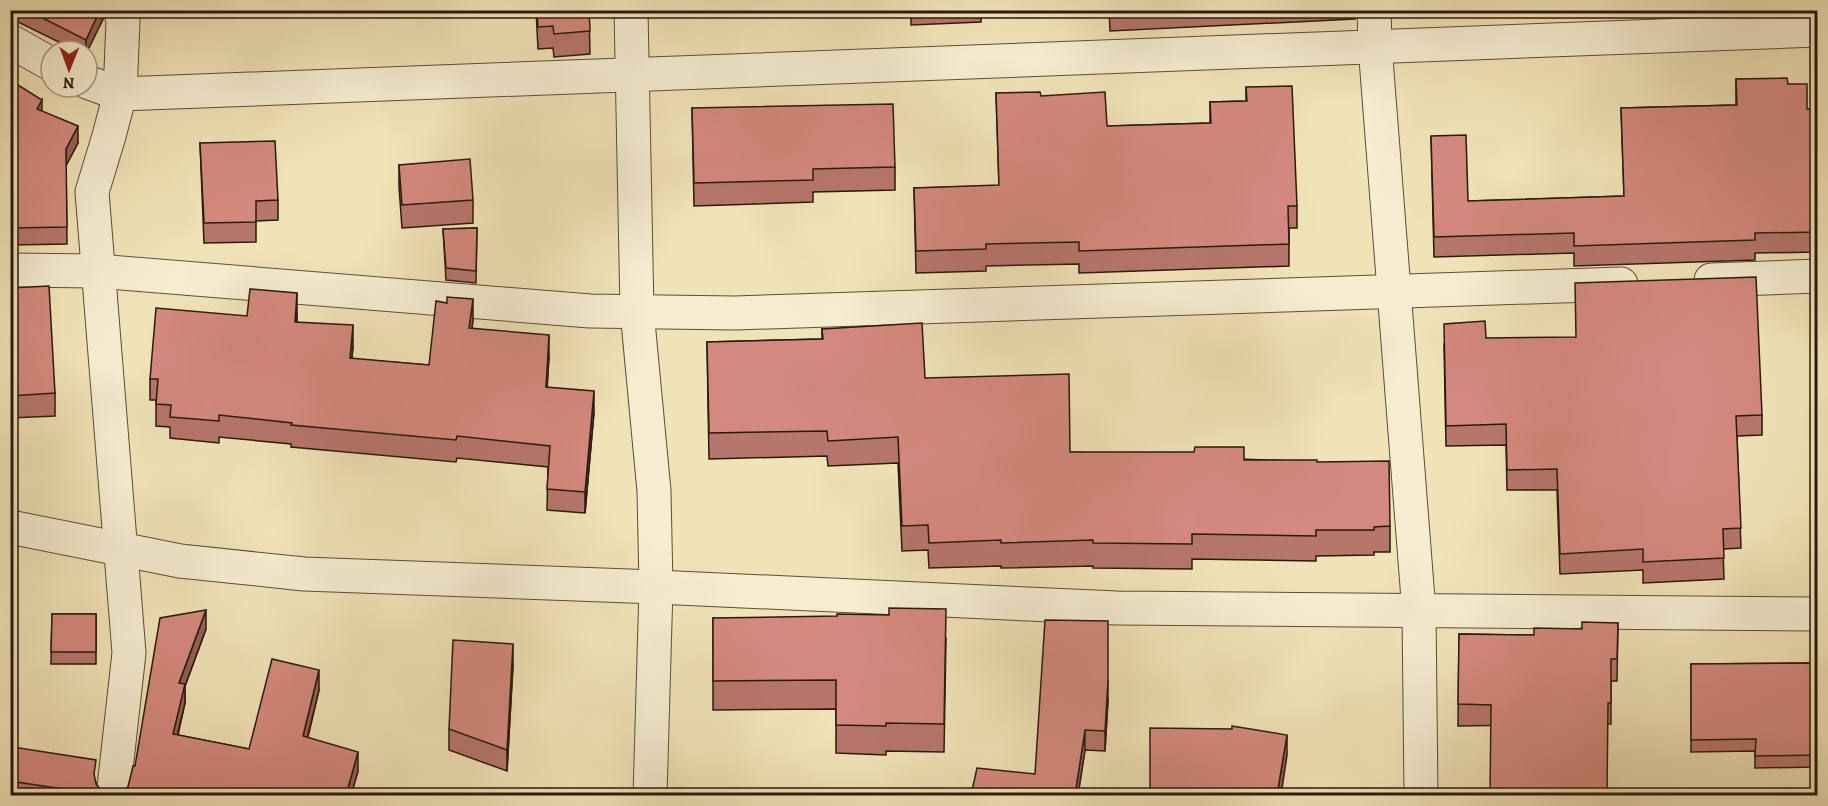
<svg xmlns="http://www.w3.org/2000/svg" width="1828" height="806" font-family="Alegreya,serif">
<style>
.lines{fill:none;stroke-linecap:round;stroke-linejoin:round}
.minor-casing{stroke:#5c4c38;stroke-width:35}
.minor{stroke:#f6edd1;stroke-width:33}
.wall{fill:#b6766c;stroke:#2a190d;stroke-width:1.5}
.shaded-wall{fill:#946058;stroke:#2a190d;stroke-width:1.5}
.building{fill:#d4897e;stroke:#2a190d;stroke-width:1.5}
</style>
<rect width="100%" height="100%" fill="#f1e3b8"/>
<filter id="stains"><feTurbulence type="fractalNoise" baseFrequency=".00333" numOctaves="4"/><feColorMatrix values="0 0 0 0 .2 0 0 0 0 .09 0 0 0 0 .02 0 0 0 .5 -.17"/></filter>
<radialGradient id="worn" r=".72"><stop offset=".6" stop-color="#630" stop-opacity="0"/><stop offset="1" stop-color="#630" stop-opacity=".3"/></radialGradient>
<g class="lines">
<defs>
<g id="minor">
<polyline points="631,10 637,311 654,491 656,587 650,796"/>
<polyline points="1374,10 1375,46 1419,612 1421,796"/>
<polyline points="10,41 51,64"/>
<polyline points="87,82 120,94 1818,30"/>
<polyline points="10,270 97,271 590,311 735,313 1621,284"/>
<polyline points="1711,280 1818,276"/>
<polyline points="10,527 180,561 304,574 656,587 1117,608 1818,614"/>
<polyline points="113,796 129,653 92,192 109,136 120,94 123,21 120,10"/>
</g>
</defs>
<!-- minor casing -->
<use href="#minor" class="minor-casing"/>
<!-- minor -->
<use href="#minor" class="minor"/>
</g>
<!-- wall -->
<g class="wall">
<polygon points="10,10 103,10 103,19 87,51 77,51 10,18"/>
<polygon points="536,10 589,10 590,54 554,57 553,48 538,49"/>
<polygon points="911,10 981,10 981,22 911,25"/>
<polygon points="1109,10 1356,10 1355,19 1110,31"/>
<polygon points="1736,79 1788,84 1807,109 1818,109 1818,252 1755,253 1755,260 1574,266 1574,253 1434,257 1431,136 1468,201 1624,196 1621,108 1736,105"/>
<polygon points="10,80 42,111 78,143 66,165 67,244 10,245"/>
<polygon points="1246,87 1297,206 1297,228 1289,228 1289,266 1079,273 1079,264 986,266 986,271 916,273 914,188 999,186 996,93 1041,96 1107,126 1210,123 1210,102 1246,101"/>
<polygon points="692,108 895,167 895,190 813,192 813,202 694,206"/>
<polygon points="200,143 278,200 278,220 256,221 256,242 204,243"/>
<polygon points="399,165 473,200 473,223 402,228 399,187"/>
<polygon points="477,228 476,283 446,280 443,229"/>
<polygon points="10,288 55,393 55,416 10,418"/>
<polygon points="297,314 297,322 353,346 352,359 429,365 473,320 472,328 549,356 547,387 594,412 585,513 547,510 548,467 457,458 456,462 291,447 291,444 219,437 219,443 170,438 170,427 156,426 156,400 150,400 150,379 247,316"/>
<polygon points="822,329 925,378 1070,452 1317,462 1390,526 1390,552 1374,552 1374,555 1316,556 1316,561 1192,559 1192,569 1093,568 1093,566 1001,568 1001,566 929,568 928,550 902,551 898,463 828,466 827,456 709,459 707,342 822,339"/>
<polygon points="1486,338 1762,415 1762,435 1737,436 1741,548 1723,549 1724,579 1643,583 1643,570 1560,574 1557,490 1507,490 1506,445 1446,446 1444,344"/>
<polygon points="52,614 96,614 96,664 51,664"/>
<polygon points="713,618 946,638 944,752 886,751 886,755 836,753 836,709 713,710"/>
<polygon points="1618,623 1617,681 1611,681 1611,724 1458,726 1459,634 1534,635"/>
<polygon points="206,629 185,686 185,703 178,735 249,749 319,690 308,737 358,771 351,795 10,795 10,763 96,782 96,784 102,792 110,795 121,793 128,787 135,766"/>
<polygon points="1818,663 1818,767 1755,768 1755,751 1691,752 1691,664"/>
<polygon points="513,665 507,771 449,750 449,729"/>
<polygon points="1108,700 1105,751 1085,750 1078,795 971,795 1035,774"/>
</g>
<!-- shaded-wall -->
<g class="shaded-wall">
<polygon points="100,10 103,10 103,19 87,52 87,51 86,51 86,40"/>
<polygon points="42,100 42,117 37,109"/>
<polygon points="78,126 78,143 66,166 66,149"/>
<polygon points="297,293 297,314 295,343 295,322"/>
<polygon points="473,299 473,320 469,350 469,328"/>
<polygon points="353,325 353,346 350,380 350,358"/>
<polygon points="549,335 549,356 546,408 546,387"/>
<polygon points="594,391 594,412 585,513 585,492"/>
<polygon points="206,610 206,629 185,686 185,703 173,753 173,734 179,683"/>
<polygon points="513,644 513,665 507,771 507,750"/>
<polygon points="319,670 319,690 303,755 303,736"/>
<polygon points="1108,680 1108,700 1105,751 1105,731"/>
<polygon points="1085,730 1085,750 1078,795 1075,795"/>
<polygon points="1287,735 1287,755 1281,795 1277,795"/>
<polygon points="358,752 358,771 351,795 346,795"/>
</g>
<!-- building -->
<g class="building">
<polygon points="27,10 100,10 86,40"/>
<polygon points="537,10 589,10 590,31 554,34 553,26 538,27"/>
<polygon points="1787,78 1788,84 1807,84 1807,109 1818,109 1818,232 1755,233 1755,240 1574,246 1574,233 1434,237 1431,136 1466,135 1468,201 1624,196 1621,108 1737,105 1736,79"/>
<polygon points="10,80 42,100 37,109 78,126 66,149 67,227 10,228"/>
<polygon points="1292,86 1297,206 1288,206 1289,244 1079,251 1079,242 986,244 986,249 916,251 914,188 999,185 996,93 1040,92 1041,96 1105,92 1107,126 1211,123 1210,102 1247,101 1246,87"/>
<polygon points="893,104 895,167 813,169 813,180 694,183 692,108"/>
<polygon points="275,141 278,200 256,201 256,222 204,223 200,143"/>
<polygon points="470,159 473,200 402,205 399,165"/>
<polygon points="477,228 476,271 446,268 443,229"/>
<polygon points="1756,277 1762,415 1736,416 1741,528 1723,529 1724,558 1643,562 1643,549 1560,554 1557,469 1507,470 1506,424 1446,426 1444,324 1485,321 1486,338 1576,337 1575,283"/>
<polygon points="49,286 55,393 10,396 10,288"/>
<polygon points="250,289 297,293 295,322 353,325 350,358 429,365 436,301 447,303 447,297 473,299 469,328 549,335 546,387 594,391 585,492 547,489 550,446 457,436 456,440 291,425 292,423 219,415 219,421 170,417 171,405 156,404 158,379 150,379 156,308 247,316"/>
<polygon points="922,323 925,378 1069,374 1070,452 1194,452 1195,447 1244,447 1244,460 1317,460 1317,462 1389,461 1390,526 1374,527 1374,530 1316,530 1316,536 1192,534 1192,544 1093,543 1093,540 1001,543 1001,540 929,543 928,525 902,526 898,437 828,441 827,431 709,433 707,342 823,339 822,329"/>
<polygon points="889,608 946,609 944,724 886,723 886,726 836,725 836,680 713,681 713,618 837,616 837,614 889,615"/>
<polygon points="206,610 179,683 185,684 173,734 249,749 272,659 319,670 303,736 358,752 346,795 103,795 10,781 10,763 13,747 96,760 94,774 96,784 102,792 110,795 121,793 128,787 133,766 135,766 160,618"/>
<polygon points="52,614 96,614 96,652 51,652"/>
<polygon points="1045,620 1108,621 1108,680 1105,731 1085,730 1075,795 971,795 977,768 1035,774"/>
<polygon points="1582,622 1618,623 1617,659 1611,659 1611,703 1608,703 1607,795 1490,795 1491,705 1458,704 1459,634 1534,635 1534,628 1582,629"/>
<polygon points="453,640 513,644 507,750 449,729"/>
<polygon points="1818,663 1818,755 1755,756 1756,739 1691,740 1691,664"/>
<polygon points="1232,726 1287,735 1277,795 1150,795 1150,728 1232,729"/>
</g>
<!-- margin -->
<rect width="1828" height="806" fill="none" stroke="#f1e3b8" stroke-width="36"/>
<rect x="12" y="12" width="1804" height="782" fill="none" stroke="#2a190d" stroke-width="3"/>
<rect x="18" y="18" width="1792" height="770" fill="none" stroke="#2a190d" stroke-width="1.5"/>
<!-- north arrow -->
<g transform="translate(69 69) rotate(181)"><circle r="28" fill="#f6edd1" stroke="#a49883" stroke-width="1.5"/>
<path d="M0-4.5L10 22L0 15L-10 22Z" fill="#8f2418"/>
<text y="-9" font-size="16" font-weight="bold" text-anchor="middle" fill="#2a190d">N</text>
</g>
<rect width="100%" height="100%" filter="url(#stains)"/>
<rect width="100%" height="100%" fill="url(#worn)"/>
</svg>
